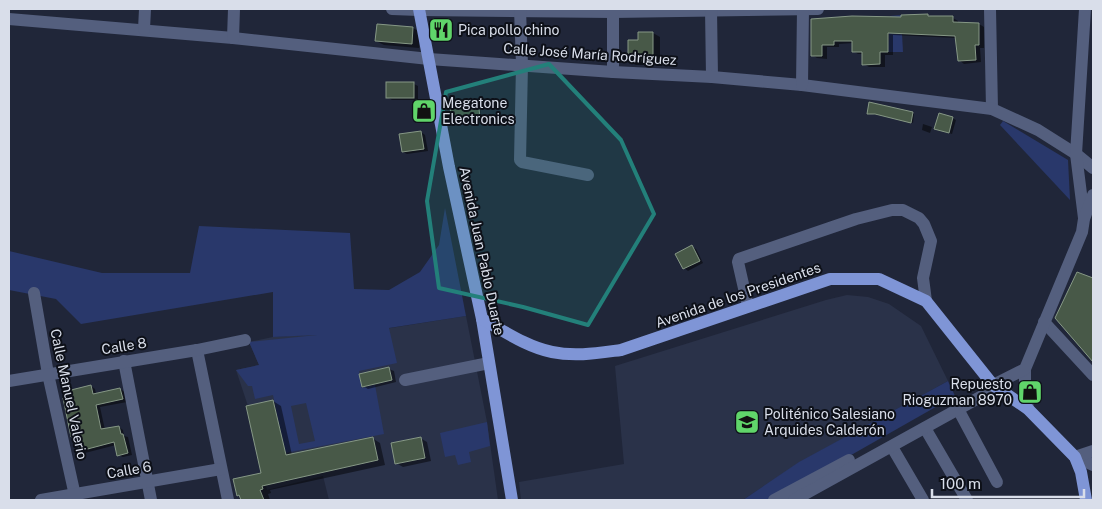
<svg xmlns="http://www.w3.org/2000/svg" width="1102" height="509" font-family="'Public Sans',sans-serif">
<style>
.built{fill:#2a3249}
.green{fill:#29386b;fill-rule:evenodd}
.shadow{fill:#0007}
.building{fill:#485948;stroke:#869886}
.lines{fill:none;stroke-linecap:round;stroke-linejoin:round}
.minor{stroke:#545f7e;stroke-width:12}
.major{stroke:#7f95d6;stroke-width:12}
.marked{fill:#23807a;fill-opacity:0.2;stroke:#23807a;stroke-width:4;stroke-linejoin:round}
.labels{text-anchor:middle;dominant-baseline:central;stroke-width:4;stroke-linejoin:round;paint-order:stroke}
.poi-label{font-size:14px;fill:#d9deea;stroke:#0d1018;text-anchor:start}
.street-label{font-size:14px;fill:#d9deea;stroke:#0d1018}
</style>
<rect width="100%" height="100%" fill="#202639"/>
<!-- built -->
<g class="built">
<polygon points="847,295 868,297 889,304 921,326 948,381 800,462 743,500 521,500 519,482 624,464 615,366 826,300"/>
<polygon points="466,316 487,422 498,500 329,500 323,476 267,490 248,406 236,370 259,365 249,342 273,337 378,330"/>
</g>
<!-- green -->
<g class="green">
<polygon points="901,15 903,52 888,52 890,16"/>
<polygon points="1003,121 1068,160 1070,200 1000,125"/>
<path d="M445,208L466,316L389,328L397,363L359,371L362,388L375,385L384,434L285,453L273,395L255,399L252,386H248L236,370L259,365L249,342L317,335L273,337V292L81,324L56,299L9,290V251L102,273H190L199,226L350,233L354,289L389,290L420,272L439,245ZM306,403L315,441L299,444L291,406Z"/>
<polygon points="948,381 955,396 772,500 743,500 799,462"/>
<polygon points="487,422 490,446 469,452 471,462 458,465 455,455 445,457 440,433"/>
</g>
<!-- shadow -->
<g class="shadow">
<polygon points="928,15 932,17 953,18 958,21 958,23 979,24 984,27 984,48 980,48 981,62 964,64 959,60 956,38 893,35 893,55 885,55 885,67 869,67 864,64 864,54 858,54 853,51 853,43 839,44 839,47 827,47 827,59 817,58 812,55 812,20 903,18 903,16"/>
<polygon points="413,28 420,32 419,48 384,45 376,41"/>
<polygon points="639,33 653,33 660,37 660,65 636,65 629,60 639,42"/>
<polygon points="414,84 418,86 418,100 392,100 387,97"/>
<polygon points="478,103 480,104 481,117 453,119"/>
<polygon points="868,113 912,113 914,114 913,123"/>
<polygon points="952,118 956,120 952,134 936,129"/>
<polygon points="923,124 932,127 930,133 922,130"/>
<polygon points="421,132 425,135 428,151 407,154 403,152"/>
<polygon points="692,247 696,249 703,263 688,271 684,268"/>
<polygon points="1078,273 1093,279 1093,360 1056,318"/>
<polygon points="389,369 394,371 396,382 368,389 363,386"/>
<polygon points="91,386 95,389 96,394 120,389 125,392 127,402 100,407 105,430 119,427 123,430 124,436 128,437 132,455 123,457 118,455 116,445 85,453 81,451 76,438 72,436 74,397"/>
<polygon points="273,401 281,406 292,455 372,438 380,443 385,465 270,490 271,493 268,494 270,500 240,500 235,480 262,474"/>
<polygon points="420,438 427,442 431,461 403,467 396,463"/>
</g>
<!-- building -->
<g class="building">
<polygon points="928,14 928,16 953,16 953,22 979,23 979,45 975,45 976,60 958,61 955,36 888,33 888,52 880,52 880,64 862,65 862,52 852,52 852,41 834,41 834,45 822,45 822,56 811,56 811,19 852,16 901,17 901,15"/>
<polygon points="377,24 413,27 412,44 375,41"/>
<polygon points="638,32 653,32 653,61 628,61 628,40 638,40"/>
<rect x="386" y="82" width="28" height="16"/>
<polygon points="478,101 480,117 451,120 450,104"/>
<polygon points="869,102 913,112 911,123 875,114 867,114"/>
<polygon points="939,113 953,117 949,133 934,129"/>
<polygon points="421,131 424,149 402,152 399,134"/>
<polygon points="692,245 700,261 683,269 675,254"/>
<polygon points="1077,272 1093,278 1093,362 1055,318"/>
<polygon points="389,367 392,380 362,387 359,374"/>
<polygon points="91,385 93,394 120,388 123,399 96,405 101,429 119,426 121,434 123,434 128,453 117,456 114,442 80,451 75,435 71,437 63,398 72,396 71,390"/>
<polygon points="273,400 286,455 373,437 378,460 262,486 263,489 260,490 264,500 241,500 239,495 237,496 233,479 261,473 246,406"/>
<polygon points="421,437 425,458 395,464 391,443"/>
</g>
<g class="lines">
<!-- minor -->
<g class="minor">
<polyline points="392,9 419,10 613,12 818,9"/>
<polyline points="520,9 522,65 520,160 522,162 588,175"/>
<polyline points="613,9 613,72"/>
<polyline points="711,9 712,77"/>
<polyline points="990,9 992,109"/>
<polyline points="9,19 233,38 429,59 613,72 712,77 802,85 992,109 1038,130 1076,154 1093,168"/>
<polyline points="144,29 145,9"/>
<polyline points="233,38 234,9"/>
<polyline points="802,85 803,9"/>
<polyline points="1084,218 1076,154 1085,9"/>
<polyline points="34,293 48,374 76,500"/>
<polyline points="748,306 738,262 739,259 856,219 892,210 903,210 919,218 924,224 931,241 923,278 926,301"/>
<polyline points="1044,322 1093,375"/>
<polyline points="197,350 228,500"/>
<polyline points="124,361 151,500"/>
<polyline points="1025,369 1025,388 1028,409"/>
<polyline points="405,380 489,363"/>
<polyline points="9,381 197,350 245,340"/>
<polyline points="958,409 997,482"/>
<polyline points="925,428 967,500"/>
<polyline points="892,447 923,500"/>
<polyline points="1075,457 1093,465"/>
<polyline points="1075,457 1093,451"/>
<polyline points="41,500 221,469"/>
<polyline points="774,500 849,460"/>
<polyline points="794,500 982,396 993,385 1025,369 1082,232 1084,219 1093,195"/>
</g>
<!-- major -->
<g class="major">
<polyline points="419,9 449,167 482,319 512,500"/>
<path d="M482,319C504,331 527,347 552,352C575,357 598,353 621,350L830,279H879L926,301L993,385L1028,409L1075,457L1081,472L1086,500"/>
</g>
</g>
<!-- marked area -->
<path class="marked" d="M549,64L621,140L654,214L588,325L523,307L439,288L427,201L446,92Z"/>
<!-- icons -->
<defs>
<symbol id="restaurant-square" viewBox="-11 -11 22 22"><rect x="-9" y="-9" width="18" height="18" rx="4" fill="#60d56a" stroke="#0d1018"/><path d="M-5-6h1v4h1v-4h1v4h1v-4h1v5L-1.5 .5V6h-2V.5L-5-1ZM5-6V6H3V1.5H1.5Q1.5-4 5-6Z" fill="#111"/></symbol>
<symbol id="shop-square" viewBox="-11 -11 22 22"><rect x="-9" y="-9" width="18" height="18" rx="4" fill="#60d56a" stroke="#0d1018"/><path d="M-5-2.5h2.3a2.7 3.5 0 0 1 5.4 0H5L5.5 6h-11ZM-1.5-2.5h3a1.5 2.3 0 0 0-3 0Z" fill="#111"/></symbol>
<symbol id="school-square" viewBox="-11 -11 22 22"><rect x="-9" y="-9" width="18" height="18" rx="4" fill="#60d56a" stroke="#0d1018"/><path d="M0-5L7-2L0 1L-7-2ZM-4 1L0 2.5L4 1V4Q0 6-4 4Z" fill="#111"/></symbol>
</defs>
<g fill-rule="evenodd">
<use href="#restaurant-square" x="427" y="16" width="28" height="28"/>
<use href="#shop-square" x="410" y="97" width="28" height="28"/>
<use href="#shop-square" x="1016" y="378" width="28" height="28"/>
<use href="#school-square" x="733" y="408" width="28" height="28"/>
</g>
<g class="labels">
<!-- poi labels -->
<g class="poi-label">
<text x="458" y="30">Pica pollo chino</text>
<text x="442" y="103">Megatone<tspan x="442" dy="16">Electronics</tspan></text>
<text x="1012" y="384" text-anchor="end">Repuesto<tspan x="1012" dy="16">Rioguzman 8970</tspan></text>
<text x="764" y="414">Politénico Salesiano<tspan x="764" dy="16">Arquides Calderón</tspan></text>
</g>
<!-- street labels -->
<g class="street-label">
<text transform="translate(590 54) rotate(4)">Calle José María Rodríguez</text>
<text transform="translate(482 251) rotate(78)">Avenida Juan Pablo Duarte</text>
<text transform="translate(738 295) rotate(-19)">Avenida de los Presidentes</text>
<text transform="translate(124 346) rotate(-9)">Calle 8</text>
<text transform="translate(69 394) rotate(78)">Calle Manuel Valerio</text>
<text transform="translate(129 470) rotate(-10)">Calle 6</text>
</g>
</g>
<!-- border -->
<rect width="1102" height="509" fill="none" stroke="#d9deea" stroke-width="20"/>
<!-- scale -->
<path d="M932 489v8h152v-8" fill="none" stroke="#d9deea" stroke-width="2.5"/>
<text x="940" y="489" font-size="15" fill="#d9deea" stroke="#0d1018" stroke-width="4" paint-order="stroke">100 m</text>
</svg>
